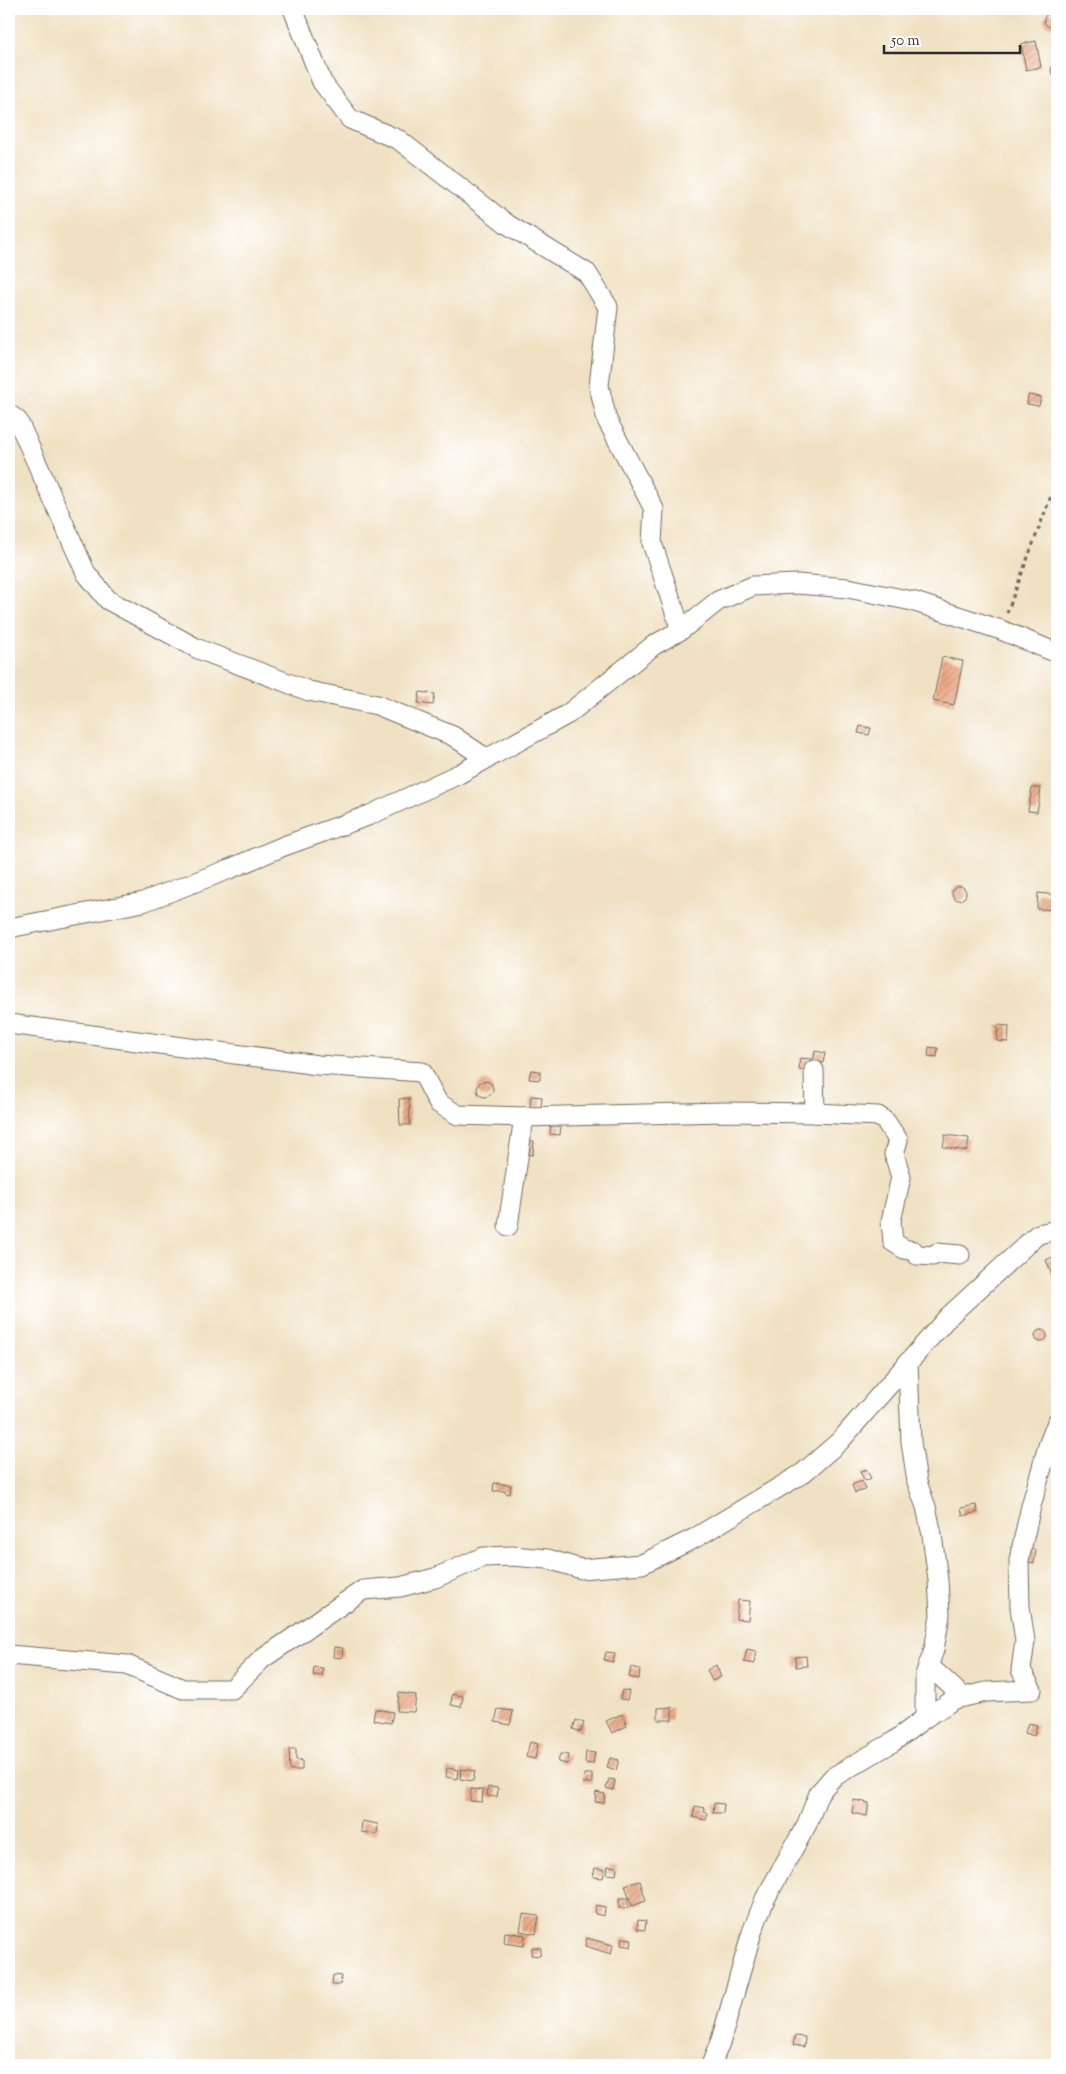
<svg xmlns="http://www.w3.org/2000/svg" width="1066" height="2074" font-family="'Sorts Mill Goudy',serif">
<style>
.building{fill:url(#building-hatch)}
.lines{fill:none;stroke-linecap:round;stroke-linejoin:round}
.street-casing{stroke:#706b60;stroke-width:21}
.path{stroke:#706b60;stroke-width:3;stroke-dasharray:4 4;stroke-linecap:butt}
.street{stroke:#fff;stroke-width:19}
</style>
<defs>
<pattern id="building-hatch" width="6" height="6" patternUnits="userSpaceOnUse" patternTransform="scale(1.25)"><rect width="6" height="6" fill="#ecaa86"/><path d="M-1 1l2-2M0 6l6-6M5 7l2-2" fill="none" stroke="#bf8b6e"/></pattern>
</defs>
<rect width="100%" height="100%" fill="#fff"/>
<filter id="ink" filterUnits="userSpaceOnUse"><feTurbulence type="fractalNoise" baseFrequency=".02" numOctaves="2"/><feDisplacementMap in="SourceGraphic" scale="10" xChannelSelector="R" yChannelSelector="G"/><feConvolveMatrix kernelMatrix="1 2 1 2 8 2 1 2 1" color-interpolation-filters="sRGB"/></filter>
<filter id="wash" filterUnits="userSpaceOnUse"><feTurbulence type="fractalNoise" baseFrequency=".0096" numOctaves="4" result="noise"/><feDisplacementMap in="SourceGraphic" scale="20" xChannelSelector="R" yChannelSelector="G"/><feGaussianBlur stdDeviation="1.12" result="paint"/><feColorMatrix in="noise" values="0 0 0 0 0 0 0 0 0 0 0 0 0 0 0 0 0 1.4 0 .05"/><feComposite in="paint" operator="in"/></filter>
<g filter="url(#wash)">
<rect width="100%" height="100%" fill="#f0e1c2"/>
<g id="blocks">
<!-- building -->
<g class="building">
<circle cx="1051" cy="20" r="7"/>
<polygon points="1036,41 1041,67 1026,70 1021,44"/>
<polygon points="1057,64 1057,77 1052,75 1051,71 1052,66"/>
<polygon points="1028,395 1041,397 1039,406 1027,404"/>
<polygon points="942,657 963,661 954,705 933,701"/>
<polygon points="420,692 435,694 433,705 418,703"/>
<polygon points="860,726 871,728 869,735 858,733"/>
<polygon points="1032,788 1041,788 1037,812 1028,811"/>
<circle cx="959" cy="893" r="7"/>
<polygon points="1038,893 1057,895 1057,910 1037,909"/>
<polygon points="998,1025 1009,1026 1008,1042 997,1041"/>
<polygon points="929,1047 938,1048 937,1057 928,1056"/>
<polygon points="815,1051 825,1053 823,1063 813,1062"/>
<polygon points="800,1058 811,1059 810,1071 799,1070"/>
<polygon points="531,1070 540,1071 540,1080 529,1079"/>
<circle cx="485" cy="1089" r="8"/>
<polygon points="531,1096 542,1097 541,1108 530,1107"/>
<polygon points="409,1098 410,1125 400,1125 399,1099"/>
<polygon points="551,1124 561,1125 560,1135 550,1134"/>
<polygon points="945,1135 969,1138 967,1151 943,1147"/>
<polygon points="525,1141 534,1141 533,1155 524,1154"/>
<polygon points="1057,1255 1057,1286 1046,1260"/>
<circle cx="1041" cy="1336" r="6"/>
<polygon points="866,1469 871,1478 865,1481 860,1472"/>
<polygon points="862,1481 865,1490 855,1493 852,1485"/>
<polygon points="494,1483 511,1485 510,1494 505,1493 505,1491 493,1491"/>
<polygon points="976,1505 978,1512 963,1516 961,1508"/>
<polygon points="1025,1548 1036,1550 1034,1563 1023,1561"/>
<polygon points="738,1600 750,1601 748,1620 736,1619"/>
<polygon points="334,1647 343,1648 342,1658 333,1657"/>
<polygon points="747,1649 756,1651 754,1664 744,1662"/>
<polygon points="606,1652 615,1653 613,1662 604,1660"/>
<polygon points="806,1656 807,1666 796,1667 795,1657"/>
<polygon points="716,1665 721,1677 712,1681 707,1670"/>
<polygon points="314,1667 323,1668 322,1676 313,1675"/>
<polygon points="631,1667 640,1669 639,1679 629,1677"/>
<polygon points="622,1690 629,1691 627,1700 620,1699"/>
<polygon points="399,1693 416,1695 414,1712 397,1711"/>
<polygon points="452,1694 463,1696 461,1707 451,1705"/>
<polygon points="672,1707 672,1720 658,1720 658,1708"/>
<polygon points="375,1709 393,1712 391,1723 373,1720"/>
<polygon points="498,1709 513,1711 510,1725 495,1722"/>
<polygon points="622,1714 627,1726 612,1733 606,1721"/>
<polygon points="576,1720 584,1723 581,1732 573,1729"/>
<polygon points="1028,1723 1037,1725 1034,1736 1025,1733"/>
<polygon points="530,1742 538,1744 535,1759 526,1757"/>
<polygon points="289,1749 296,1749 296,1760 302,1760 302,1770 290,1770"/>
<polygon points="586,1752 595,1753 593,1764 585,1763"/>
<polygon points="560,1754 569,1755 567,1764 558,1762"/>
<polygon points="610,1758 619,1760 616,1770 607,1767"/>
<polygon points="447,1768 458,1770 457,1779 446,1777"/>
<polygon points="461,1769 475,1771 473,1781 460,1779"/>
<polygon points="584,1774 592,1774 592,1783 583,1783"/>
<polygon points="609,1779 615,1780 613,1790 606,1788"/>
<polygon points="488,1787 498,1788 497,1797 487,1796"/>
<polygon points="471,1789 483,1790 482,1802 470,1801"/>
<polygon points="596,1792 605,1794 604,1803 595,1802"/>
<polygon points="854,1800 869,1803 867,1816 852,1813"/>
<polygon points="714,1803 724,1804 723,1813 713,1813"/>
<polygon points="695,1806 705,1808 704,1812 708,1813 706,1820 693,1817"/>
<polygon points="362,1821 378,1824 377,1834 361,1832"/>
<polygon points="608,1866 617,1867 616,1875 607,1874"/>
<polygon points="595,1868 605,1870 603,1878 593,1877"/>
<polygon points="640,1881 646,1901 632,1906 625,1885"/>
<rect x="619" y="1898" width="9" height="10"/>
<polygon points="596,1905 605,1907 604,1916 595,1914"/>
<polygon points="523,1914 539,1916 536,1934 520,1931"/>
<polygon points="638,1920 646,1921 645,1930 637,1929"/>
<polygon points="505,1932 525,1935 524,1946 504,1943"/>
<polygon points="587,1938 613,1945 611,1954 585,1946"/>
<polygon points="622,1938 632,1939 631,1947 621,1945"/>
<polygon points="532,1947 541,1948 540,1956 531,1955"/>
<polygon points="333,1975 341,1976 340,1985 332,1985"/>
<polygon points="795,2036 805,2037 804,2047 793,2045"/>
</g>
</g>
</g>
<g filter="url(#ink)">
<use href="#blocks" fill-opacity="0" stroke="#706b60" stroke-width="1"/>
<g class="lines">
<defs>
<g id="street">
<polyline points="293,9 322,82 350,119 399,140 507,224 587,273 608,307 599,386 607,420 654,509 652,543 681,630"/>
<polyline points="9,414 18,421 86,573 108,600 198,649 309,691 377,705 453,736 487,759"/>
<polyline points="9,928 143,902 227,870 284,846 370,815 459,774 568,714 654,645 681,630 718,601 753,586 797,584 848,588 912,601 1001,630 1057,653"/>
<polyline points="9,1024 318,1065 422,1072 438,1103 458,1115 524,1117 724,1112 815,1113 878,1116 886,1122 898,1140 894,1154 901,1177 891,1221 893,1242 904,1249 914,1251 917,1255 933,1256 937,1253 960,1255"/>
<polyline points="814,1070 815,1113"/>
<polyline points="508,1226 524,1117"/>
<polyline points="908,1362 911,1442 917,1482 926,1507 932,1535 938,1580 940,1615 934,1650 925,1675 925,1718"/>
<polyline points="9,1655 127,1665 183,1689 232,1689 262,1659 363,1590 400,1587 435,1578 483,1557 512,1556 548,1559 581,1569 642,1564 695,1538 803,1473 840,1441 948,1317 1038,1234 1057,1230"/>
<polyline points="928,1665 963,1697"/>
<polyline points="711,2065 721,2040 752,1932 765,1899 807,1824 819,1793 833,1777 893,1742 925,1718 955,1699 986,1692 1032,1690 1021,1670 1025,1641 1020,1607 1019,1560 1031,1506 1048,1446 1057,1422"/>
</g>
</defs>
<!-- street casing -->
<use href="#street" class="street-casing"/>
<!-- path -->
<polyline class="path" points="1007,613 1057,480"/>
<!-- street -->
<use href="#street" class="street"/>
</g>
</g>
<!-- margin -->
<rect width="1066" height="2074" fill="none" stroke="#fff" stroke-width="30"/>
<!-- scale -->
<path d="M884 45v8h136v-8" fill="none" stroke="#2b2b2b" stroke-width="2.5"/>
<text x="891" y="45" font-size="15" fill="#2b2b2b" stroke="#ffffff" stroke-width="4" paint-order="stroke">50 m</text>
</svg>
